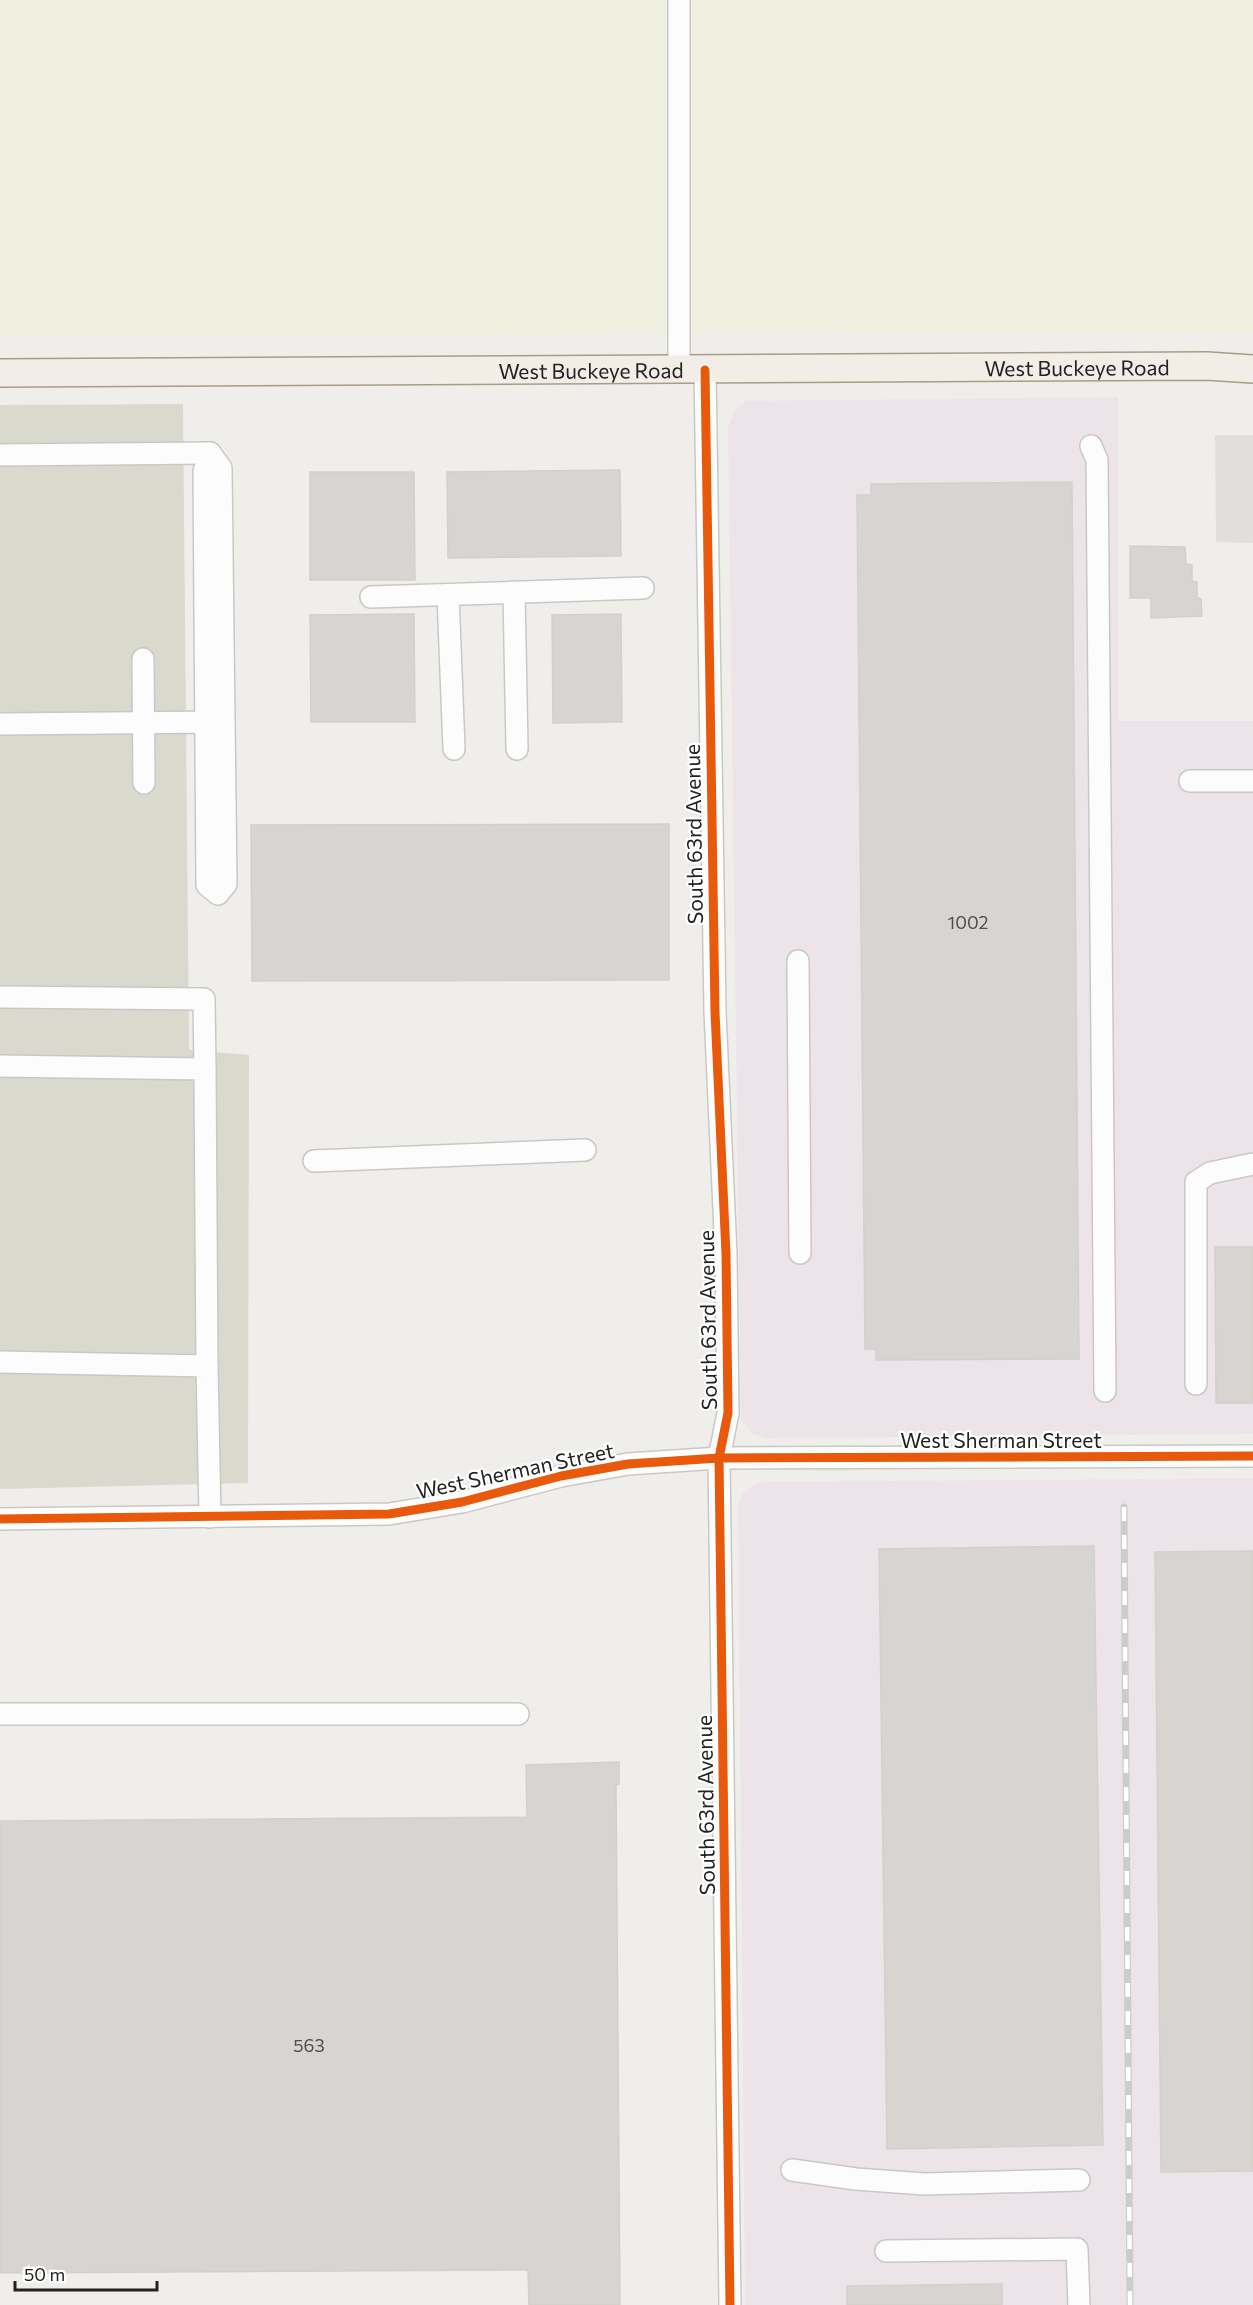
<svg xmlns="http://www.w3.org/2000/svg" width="1253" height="2305" font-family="Commissioner,sans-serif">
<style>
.industrial{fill:#ede4e9}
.construction{fill:#d9d9cd}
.farmland{fill:#efefdf}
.parking{fill:#e0dfde}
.building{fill:#d7d4d2;stroke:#d3d0cc;stroke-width:1.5}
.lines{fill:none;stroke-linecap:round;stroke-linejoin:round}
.minor-casing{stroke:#c9c8c7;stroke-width:24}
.major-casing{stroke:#a79c86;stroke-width:30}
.minor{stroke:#fdfcfc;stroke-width:21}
.major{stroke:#f3ede7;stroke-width:27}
.rail-casing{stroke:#ccc;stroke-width:7}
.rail{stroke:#fff;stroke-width:4.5;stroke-dasharray:14;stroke-linecap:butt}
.cycleway-casing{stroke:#fff;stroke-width:13}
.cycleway{stroke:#e8590c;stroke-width:9}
.labels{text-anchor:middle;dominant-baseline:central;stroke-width:4.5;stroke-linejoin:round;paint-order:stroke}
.number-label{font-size:18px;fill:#4f4e4e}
.street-label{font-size:21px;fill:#222;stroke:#fff}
</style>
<rect width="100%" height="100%" fill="#f0eeeb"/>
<!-- industrial -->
<g class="industrial">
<polygon points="1118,397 1118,721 1253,721 1253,1434 767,1438 752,1434 741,1420 728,427 736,409 747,401"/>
<polygon points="1253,1478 1253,2305 745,2305 738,1506 742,1494 756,1483 766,1482"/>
</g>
<!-- construction -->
<polygon class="construction" points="183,404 189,1050 249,1055 248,1483 0,1489 0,405"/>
<!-- farmland -->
<polygon class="farmland" points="0,0 1253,0 1253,332 0,336"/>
<!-- parking -->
<polygon class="parking" points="1215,435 1253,435 1253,543 1216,542"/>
<!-- building -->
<g class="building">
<polygon points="620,470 621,556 448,558 447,472"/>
<polygon points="310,472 414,472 415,580 310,580"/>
<polygon points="1072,482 1079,1359 876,1360 876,1349 865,1349 857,495 871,495 871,484"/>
<polygon points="1130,546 1185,547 1186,564 1192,565 1192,581 1197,582 1197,597 1201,599 1202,616 1151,618 1151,598 1130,598"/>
<polygon points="414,614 415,722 311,722 310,615"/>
<polygon points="621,614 622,722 553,723 552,615"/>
<polygon points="669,824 669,980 252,981 251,825"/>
<polygon points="1215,1247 1253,1247 1253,1403 1216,1403"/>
<polygon points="1094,1546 1103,2145 887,2149 879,1549"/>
<polygon points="1253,1551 1253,2171 1161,2172 1155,1552"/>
<polygon points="619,1762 619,1784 616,1785 620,2305 529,2305 528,2270 0,2273 0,1821 527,1817 526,1765"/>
<polygon points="1002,2284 1002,2305 847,2305 847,2286"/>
</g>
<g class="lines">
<defs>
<g id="minor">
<polyline points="679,0 679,370"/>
<polyline points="705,370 715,1012 726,1254 728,1413 719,1458 730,2305"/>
<polyline points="1091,446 1097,460 1105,1391"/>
<polygon points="210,453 221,468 226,884 218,894 207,885 204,471"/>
<polyline points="0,455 210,453"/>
<polyline points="514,592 517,749"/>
<polyline points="448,595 454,749"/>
<polyline points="371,597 643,588"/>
<polyline points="143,659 144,783"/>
<polyline points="0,724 218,722"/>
<polyline points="1190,781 1253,781"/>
<polyline points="798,961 800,1253"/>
<polyline points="0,997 204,999 205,1069"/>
<polyline points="0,1066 205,1069 207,1366"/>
<polyline points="314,1161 585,1150"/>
<polyline points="0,1362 207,1366 210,1517"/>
<polyline points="1196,1384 1196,1182 1210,1173 1253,1164"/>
<polyline points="0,1519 389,1514 462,1502 561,1476 628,1464 719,1458 1253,1456"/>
<polyline points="0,1714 518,1714"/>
<polyline points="792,2170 856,2179 924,2184 1079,2180"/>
<polyline points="886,2251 1077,2249 1079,2305"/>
</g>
<g id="major">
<path id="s1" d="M0,373L1207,366L1253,369"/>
</g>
</defs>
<!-- minor casing -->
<use href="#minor" class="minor-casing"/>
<!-- major casing -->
<use href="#major" class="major-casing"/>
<!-- minor -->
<use href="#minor" class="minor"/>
<!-- major -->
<use href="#major" class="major"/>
<defs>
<polyline id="rail" points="1124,1507 1130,2305"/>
</defs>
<!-- rail casing -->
<use href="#rail" class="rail-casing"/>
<!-- rail -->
<use href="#rail" class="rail"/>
<defs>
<g id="cycleway">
<polyline points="705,370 715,1012 726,1254 728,1413 719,1458 730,2305"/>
<polyline points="0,1519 389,1514 462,1502 561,1476 628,1464 719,1458 1253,1456"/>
</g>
</defs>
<!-- cycleway casing -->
<use href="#cycleway" class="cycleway-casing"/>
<!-- cycleway -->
<use href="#cycleway" class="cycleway"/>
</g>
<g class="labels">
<!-- number labels -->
<g class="number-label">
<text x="968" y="922">1002</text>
<text x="309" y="2045">563</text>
</g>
<!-- street labels -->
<g class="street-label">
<text stroke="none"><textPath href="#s1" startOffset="1077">West Buckeye Road</textPath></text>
<text stroke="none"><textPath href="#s1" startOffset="591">West Buckeye Road</textPath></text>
<text transform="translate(693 834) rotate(-91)">South 63rd Avenue</text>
<text transform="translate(707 1320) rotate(-91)">South 63rd Avenue</text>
<text x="1001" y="1439">West Sherman Street</text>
<text transform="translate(515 1470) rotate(-12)">West Sherman Street</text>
<text transform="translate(705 1805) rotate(-91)">South 63rd Avenue</text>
</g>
</g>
<!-- scale -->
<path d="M15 2281v9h142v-9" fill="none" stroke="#222222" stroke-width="3"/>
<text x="24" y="2281" font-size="18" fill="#222222" stroke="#ffffff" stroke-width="4.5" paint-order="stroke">50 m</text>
</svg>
